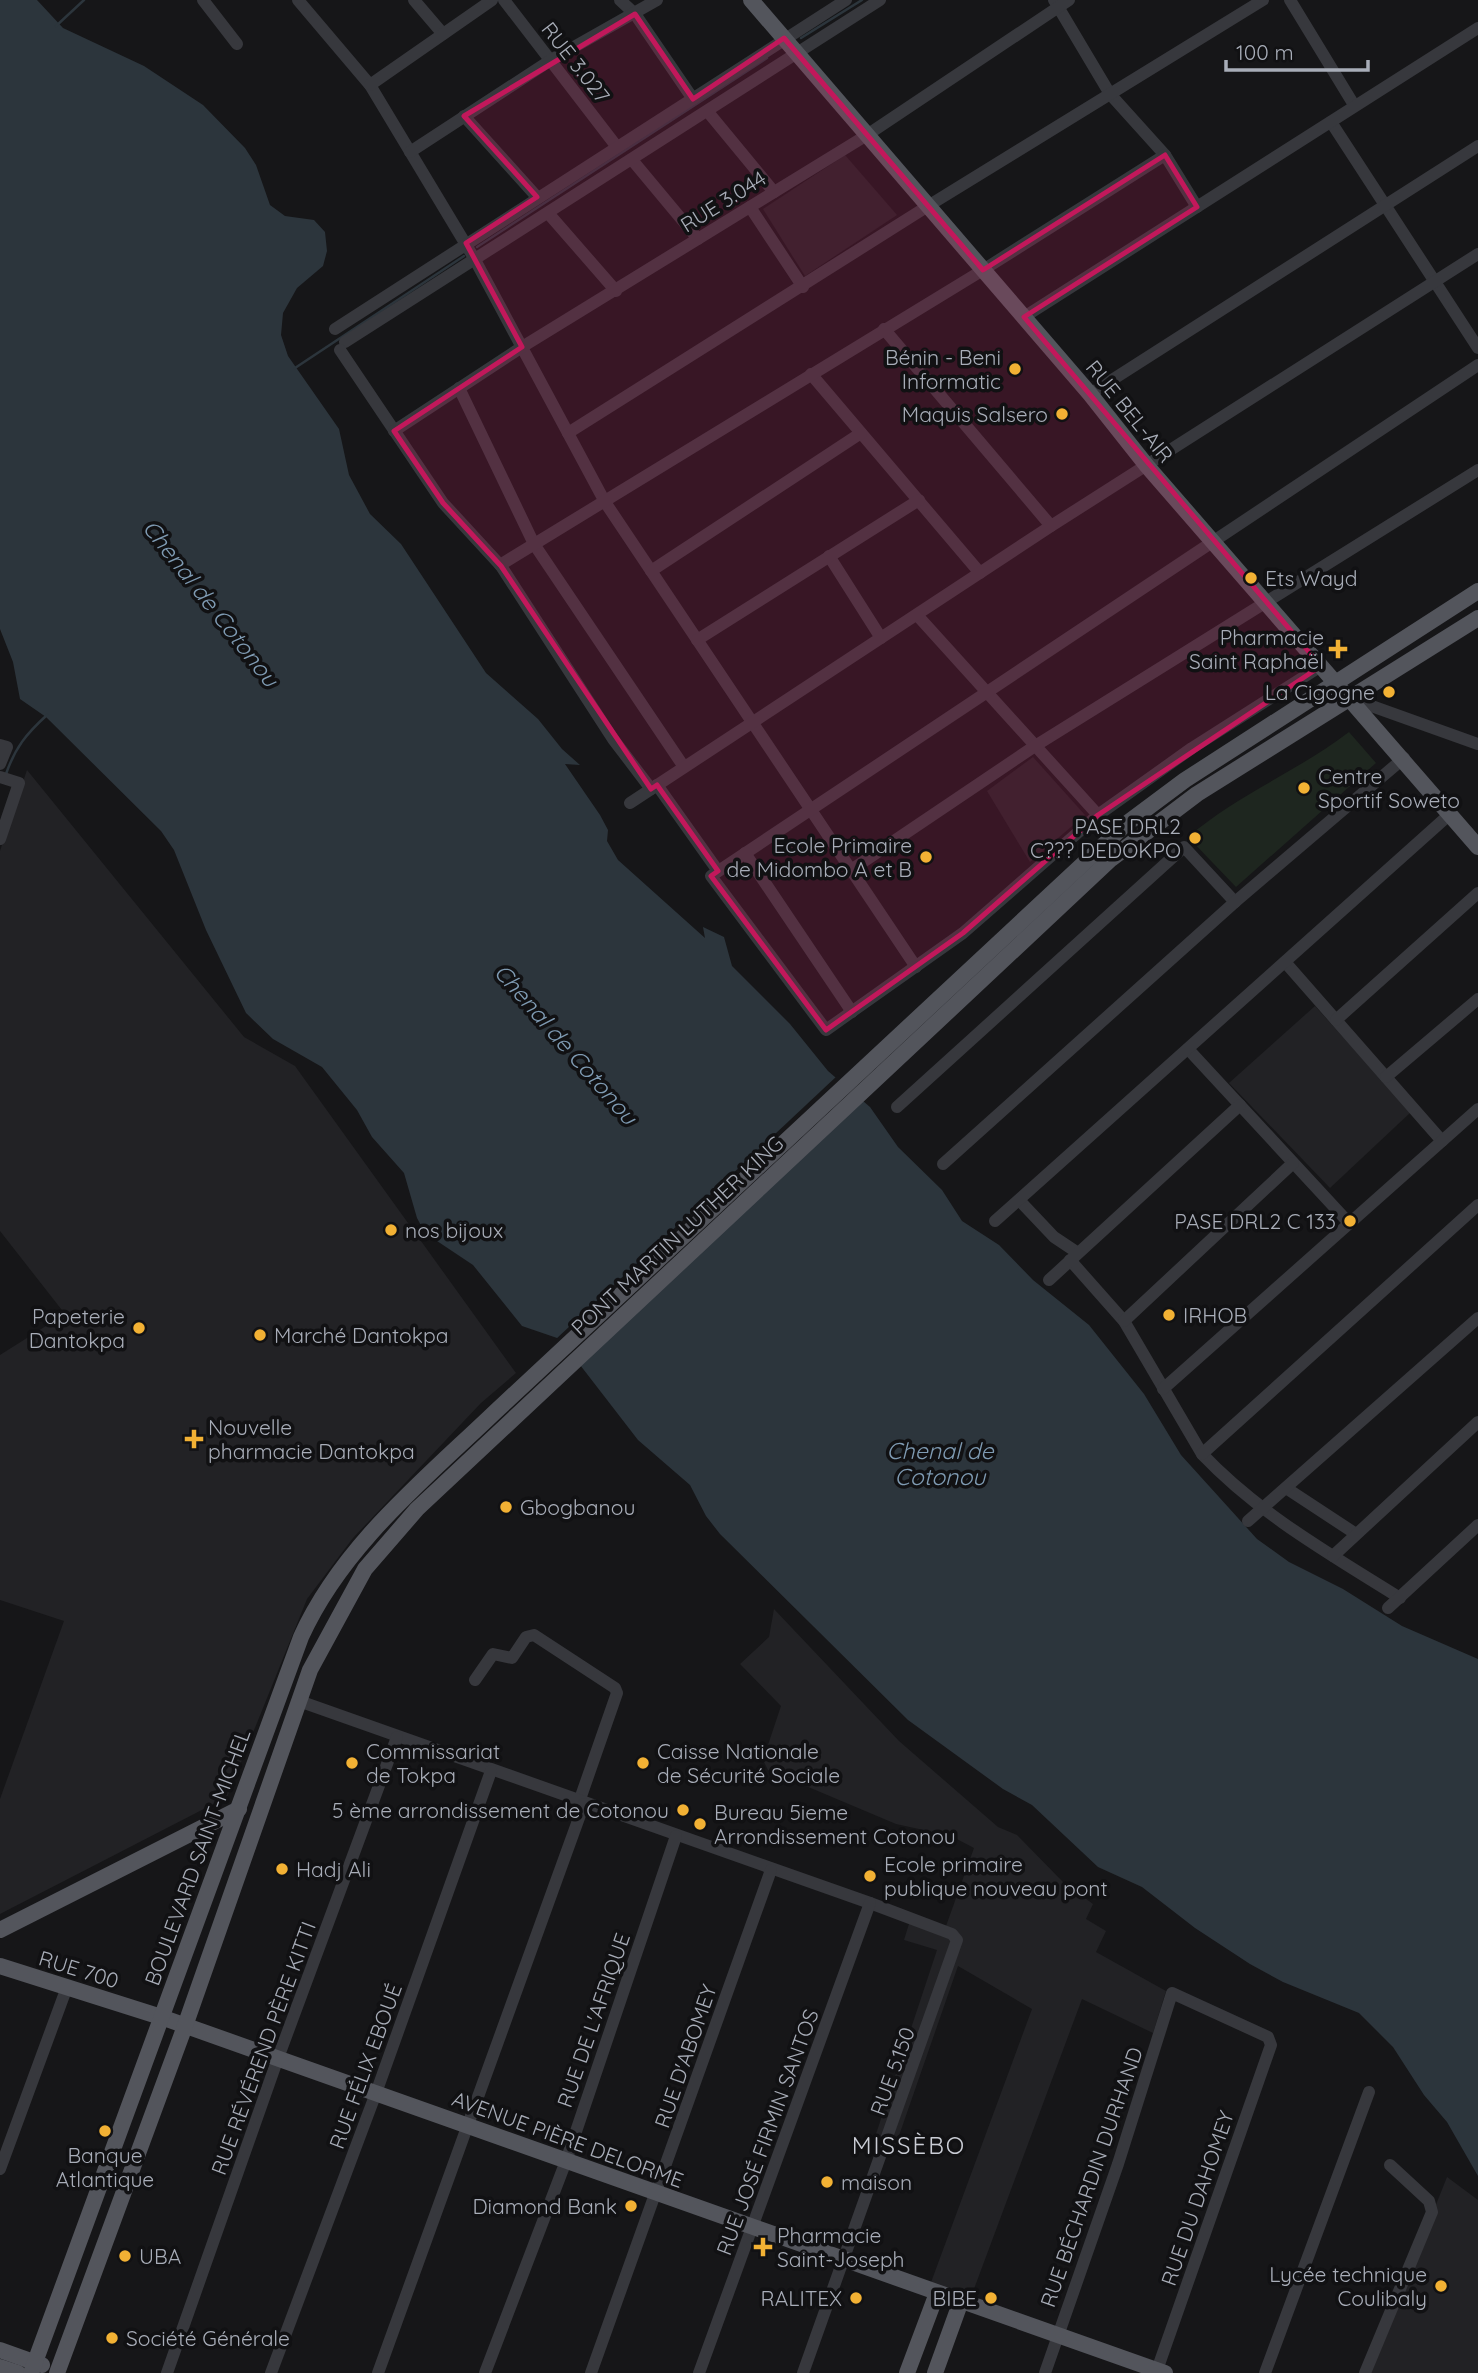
<svg xmlns="http://www.w3.org/2000/svg" width="1478" height="2373" font-family="Quicksand,sans-serif">
<style>
.built{fill:#222225}
.green{fill:#1e261f}
.water{fill:#2c353c}
.pier{fill:#161618}
.lines{fill:none;stroke-linecap:round;stroke-linejoin:round}
.stream{stroke:#2c353c;stroke-width:2.5}
.minor{stroke:#37383d;stroke-width:12}
.major{stroke:#53555c;stroke-width:16}
.marked{fill:#c2185b;fill-opacity:0.2;stroke:#c2185b;stroke-width:5;stroke-linejoin:round}
.poi-dot{fill:#f2b134;stroke:#111113;stroke-width:2.5}
.labels{text-anchor:middle;dominant-baseline:central;stroke-width:7;stroke-linejoin:round;paint-order:stroke}
.street-label{font-size:21px;fill:#a8adb8;stroke:#111113}
.poi-label{font-size:21px;fill:#a8adb8;stroke:#111113;text-anchor:start}
.water-label{font-size:23px;font-style:italic;fill:#7f9bb3;stroke:#111113}
.quarter-label{font-size:24px;letter-spacing:2px;fill:#c9ccd4;stroke:#111113}
</style>
<rect width="100%" height="100%" fill="#161618"/>
<!-- built -->
<g class="built">
<polygon points="845,155 897,215 805,276 763,209"/>
<polygon points="1033,757 1085,815 1030,862 987,791"/>
<polygon points="27,770 244,1037 295,1066 516,1373 481,1403 353,1538 307,1599 227,1797 0,1914 0,1799 64,1621 0,1600 0,1355 65,1314 0,1231 0,851"/>
<polygon points="1315,1006 1411,1112 1330,1188 1229,1083"/>
<polygon points="774,1609 899,1741 998,1827 1017,1835 1063,1882 1093,1904 1086,1919 1106,1931 1096,1952 1166,1991 1153,2033 1082,1999 971,2297 930,2285 1032,2009 958,1966 893,2153 870,2152 937,1950 904,1940 912,1914 946,1926 974,1848 951,1836 896,1824 768,1770 763,1760 781,1706 740,1664 769,1637"/>
<polygon points="1447,2177 1478,2200 1478,2373 1369,2373"/>
</g>
<!-- green -->
<path class="green" d="M1349,732L1376,763L1236,887L1188,837C1237,795 1298,771 1349,732Z"/>
<!-- water -->
<polygon class="water" points="0,0 37,0 63,28 144,66 203,105 245,148 256,165 270,205 285,216 314,220 325,232 327,251 323,266 297,288 283,313 281,335 288,356 339,429 349,475 370,514 401,544 486,673 538,719 562,749 580,765 565,764 600,815 608,830 607,841 618,860 705,938 703,927 724,937 732,966 790,1024 828,1071 870,1107 898,1147 942,1190 962,1221 999,1245 1033,1280 1089,1325 1144,1394 1181,1455 1257,1539 1289,1562 1343,1589 1402,1626 1478,1659 1478,2176 1447,2122 1424,2095 1393,2047 1359,2013 1283,1982 1250,1964 1195,1928 1142,1887 1098,1867 1032,1805 1003,1789 908,1720 720,1534 706,1516 690,1485 638,1440 560,1339 522,1326 473,1265 425,1233 417,1218 404,1173 372,1137 357,1110 322,1067 273,1039 246,1013 206,930 174,850 161,831 46,717 20,699 13,662 0,629"/>
<!-- pier -->
<polygon class="pier" points="838,1075 864,1097 578,1365 555,1340"/>
<g class="lines">
<!-- stream -->
<g class="stream">
<polyline points="56,26 84,0"/>
<polyline points="801,38 862,0"/>
<polyline points="477,247 767,58"/>
<polyline points="295,368 464,256"/>
<path d="M6,774C15,748 26,734 47,715"/>
</g>
<!-- minor -->
<g class="minor">
<polyline points="203,0 237,44"/>
<polyline points="298,0 370,85 474,258 605,502 916,967"/>
<polyline points="414,0 443,34"/>
<polyline points="504,0 617,147"/>
<polyline points="620,0 635,14 693,99"/>
<polyline points="1054,0 1110,94 1165,155 1197,207"/>
<polyline points="1290,0 1354,105"/>
<polyline points="370,85 492,0"/>
<polyline points="708,112 774,192"/>
<polyline points="464,116 537,197"/>
<polyline points="1331,122 1478,348"/>
<polyline points="410,152 551,60 657,0"/>
<polyline points="633,161 698,239"/>
<polyline points="750,207 803,287"/>
<polyline points="548,213 616,291"/>
<polyline points="1024,317 1478,28"/>
<polyline points="335,329 846,0"/>
<polyline points="884,329 1051,526"/>
<polyline points="345,342 880,0"/>
<polyline points="340,350 443,503 501,566 613,739 651,789"/>
<polyline points="811,374 980,573"/>
<polyline points="459,388 534,544 684,767"/>
<polyline points="1090,394 1478,146"/>
<polyline points="394,431 522,347 867,135 1069,0"/>
<polyline points="568,433 928,206 1263,0"/>
<polyline points="829,556 881,638"/>
<polyline points="500,565 983,270 1165,155"/>
<polyline points="651,571 861,433"/>
<polyline points="917,615 1098,815"/>
<polyline points="697,640 919,500"/>
<polyline points="1321,666 1192,748 1098,815 963,933 826,1030 711,876 1478,365"/>
<polyline points="1352,699 1478,744"/>
<polyline points="0,745 7,747 0,764"/>
<polyline points="0,777 19,783 0,839"/>
<polyline points="657,785 718,871"/>
<polyline points="630,803 1051,526 1478,254"/>
<polyline points="745,853 852,1012"/>
<polyline points="851,870 1035,746 1478,470"/>
<polyline points="1285,962 1442,1141"/>
<polyline points="1336,1020 1478,893"/>
<polyline points="1188,1049 1349,1223"/>
<polyline points="1386,1077 1478,999"/>
<polyline points="897,1107 1184,847 1235,902"/>
<polyline points="943,1164 1235,902 1404,758"/>
<polyline points="1019,1200 1054,1237 1078,1253"/>
<polyline points="995,1221 1450,814"/>
<path d="M1070,1260L1124,1321L1202,1454C1259,1514 1330,1554 1400,1598"/>
<polyline points="1049,1280 1240,1105"/>
<polyline points="1124,1321 1293,1163"/>
<polyline points="1163,1389 1478,1109"/>
<polyline points="1202,1454 1478,1205"/>
<polyline points="1286,1488 1356,1534"/>
<polyline points="1248,1521 1478,1318"/>
<polyline points="1333,1556 1478,1422"/>
<polyline points="1388,1608 1478,1525"/>
<polyline points="475,1680 493,1654 512,1658 526,1637 534,1635 615,1688 617,1693 579,1802"/>
<polyline points="299,1701 870,1903 952,1934 957,1940 803,2373"/>
<polyline points="0,2169 67,1987"/>
<polyline points="167,2373 278,2058 397,1737"/>
<polyline points="271,2373 376,2093 491,1771"/>
<polyline points="378,2373 584,1804"/>
<polyline points="485,2373 566,2161 676,1836"/>
<polyline points="591,2373 771,1870"/>
<polyline points="699,2373 870,1903"/>
<polyline points="1045,2373 1118,2164 1172,1993 1268,2037 1271,2045 1156,2373"/>
<polyline points="1265,2373 1369,2092"/>
<polyline points="1365,2373 1432,2212 1429,2201 1390,2165"/>
</g>
<!-- major -->
<g class="major">
<polyline points="751,0 1090,394 1147,466 1478,847"/>
<polyline points="0,1930 239,1809"/>
<polyline points="0,1966 161,2017 1165,2373"/>
<polyline points="0,2350 42,2365"/>
<polyline points="0,2367 18,2373"/>
<path d="M31,2373L301,1637C342,1546 425,1479 495,1412L1126,824L1185,780L1478,591"/>
<polyline points="57,2373 185,2026 310,1670 365,1569 417,1509 1111,859 1197,794 1478,618"/>
<polyline points="907,2373 937,2293"/>
<polyline points="935,2373 961,2301"/>
</g>
</g>
<!-- marked area -->
<path class="marked" d="M635,14L693,99L784,38L983,270L1165,155L1197,207L1024,317L1321,666L1098,815L963,933L826,1030L711,876L718,871L657,785L651,789L501,566L443,503L394,431L522,347L466,243L537,197L464,116Z"/>
<!-- markers -->
<g class="poi-dot">
<circle cx="1015" cy="369" r="7"/>
<circle cx="1062" cy="414" r="7"/>
<circle cx="1251" cy="578" r="7"/>
<path d="M1334.5 638.5h7v7h7v7h-7v7h-7v-7h-7v-7h7z"/>
<circle cx="1389" cy="692" r="7"/>
<circle cx="1304" cy="788" r="7"/>
<circle cx="1195" cy="838" r="7"/>
<circle cx="926" cy="857" r="7"/>
<circle cx="1350" cy="1221" r="7"/>
<circle cx="391" cy="1230" r="7"/>
<circle cx="1169" cy="1315" r="7"/>
<circle cx="139" cy="1328" r="7"/>
<circle cx="260" cy="1335" r="7"/>
<path d="M190.5 1428.5h7v7h7v7h-7v7h-7v-7h-7v-7h7z"/>
<circle cx="506" cy="1507" r="7"/>
<circle cx="352" cy="1763" r="7"/>
<circle cx="643" cy="1763" r="7"/>
<circle cx="683" cy="1810" r="7"/>
<circle cx="700" cy="1824" r="7"/>
<circle cx="282" cy="1869" r="7"/>
<circle cx="870" cy="1876" r="7"/>
<circle cx="105" cy="2131" r="7"/>
<circle cx="827" cy="2182" r="7"/>
<circle cx="631" cy="2206" r="7"/>
<path d="M759.5 2236.5h7v7h7v7h-7v7h-7v-7h-7v-7h7z"/>
<circle cx="125" cy="2256" r="7"/>
<circle cx="1441" cy="2286" r="7"/>
<circle cx="856" cy="2298" r="7"/>
<circle cx="991" cy="2298" r="7"/>
<circle cx="112" cy="2338" r="7"/>
</g>
<g class="labels">
<!-- street labels -->
<g class="street-label">
<text transform="translate(576 62) rotate(52)">RUE 3.027</text>
<text transform="translate(723 201) rotate(-32)">RUE 3.044</text>
<text transform="translate(1130 411) rotate(51)">RUE BEL-AIR</text>
<text transform="translate(677 1235) rotate(-43)">PONT MARTIN LUTHER KING</text>
<text transform="translate(197 1857) rotate(-70)">BOULEVARD SAINT-MICHEL</text>
<text transform="translate(79 1969) rotate(17)">RUE 700</text>
<text transform="translate(593 2020) rotate(-71)">RUE DE L'AFRIQUE</text>
<text transform="translate(263 2048) rotate(-70)">RUE RÉVÉREND PÈRE KITTI</text>
<text transform="translate(685 2056) rotate(-71)">RUE D'ABOMEY</text>
<text transform="translate(365 2066) rotate(-70)">RUE FÉLIX EBOUÉ</text>
<text transform="translate(892 2071) rotate(-70)">RUE 5.150</text>
<text transform="translate(767 2132) rotate(-70)">RUE JOSÉ FIRMIN SANTOS</text>
<text transform="translate(568 2139) rotate(20)">AVENUE PIÈRE DELORME</text>
<text transform="translate(1091 2177) rotate(-71)">RUE BÉCHARDIN DURHAND</text>
<text transform="translate(1197 2198) rotate(-71)">RUE DU DAHOMEY</text>
</g>
<!-- poi labels -->
<g class="poi-label">
<text x="1001" y="357" text-anchor="end">Bénin - Beni<tspan x="1001" dy="24">Informatic</tspan></text>
<text x="1048" y="414" text-anchor="end">Maquis Salsero</text>
<text x="1265" y="578">Ets Wayd</text>
<text x="1324" y="637" text-anchor="end">Pharmacie<tspan x="1324" dy="24">Saint Raphaël</tspan></text>
<text x="1375" y="692" text-anchor="end">La Cigogne</text>
<text x="1318" y="776">Centre<tspan x="1318" dy="24">Sportif Soweto</tspan></text>
<text x="1181" y="826" text-anchor="end">PASE DRL2<tspan x="1181" dy="24">C??? DEDOKPO</tspan></text>
<text x="912" y="845" text-anchor="end">Ecole Primaire<tspan x="912" dy="24">de Midombo A et B</tspan></text>
<text x="1336" y="1221" text-anchor="end">PASE DRL2 C 133</text>
<text x="405" y="1230">nos bijoux</text>
<text x="1183" y="1315">IRHOB</text>
<text x="125" y="1316" text-anchor="end">Papeterie<tspan x="125" dy="24">Dantokpa</tspan></text>
<text x="274" y="1335">Marché Dantokpa</text>
<text x="208" y="1427">Nouvelle<tspan x="208" dy="24">pharmacie Dantokpa</tspan></text>
<text x="520" y="1507">Gbogbanou</text>
<text x="366" y="1751">Commissariat<tspan x="366" dy="24">de Tokpa</tspan></text>
<text x="657" y="1751">Caisse Nationale<tspan x="657" dy="24">de Sécurité Sociale</tspan></text>
<text x="669" y="1810" text-anchor="end">5 ème arrondissement de Cotonou</text>
<text x="714" y="1812">Bureau 5ieme<tspan x="714" dy="24">Arrondissement Cotonou</tspan></text>
<text x="884" y="1864">Ecole primaire<tspan x="884" dy="24">publique nouveau pont</tspan></text>
<text x="296" y="1869">Hadj Ali</text>
<text x="105" y="2155" text-anchor="middle">Banque<tspan x="105" dy="24">Atlantique</tspan></text>
<text x="841" y="2182">maison</text>
<text x="617" y="2206" text-anchor="end">Diamond Bank</text>
<text x="777" y="2235">Pharmacie<tspan x="777" dy="24">Saint-Joseph</tspan></text>
<text x="139" y="2256">UBA</text>
<text x="1427" y="2274" text-anchor="end">Lycée technique<tspan x="1427" dy="24">Coulibaly</tspan></text>
<text x="842" y="2298" text-anchor="end">RALITEX</text>
<text x="977" y="2298" text-anchor="end">BIBE</text>
<text x="126" y="2338">Société Générale</text>
</g>
<!-- water labels -->
<g class="water-label">
<text transform="translate(211 603) rotate(52)">Chenal de Cotonou</text>
<text transform="translate(566 1044) rotate(49)">Chenal de Cotonou</text>
<text x="940" y="1450">Chenal de<tspan x="940" dy="26">Cotonou</tspan></text>
</g>
<!-- quarter labels -->
<g class="quarter-label">
<text x="909" y="2145">MISSÈBO</text>
</g>
</g>
<!-- scale -->
<path d="M1226 60v10h142v-10" fill="none" stroke="#a8adb8" stroke-width="3.5"/>
<text x="1236" y="60" font-size="21" fill="#a8adb8" stroke="#111113" stroke-width="5" paint-order="stroke">100 m</text>
</svg>
